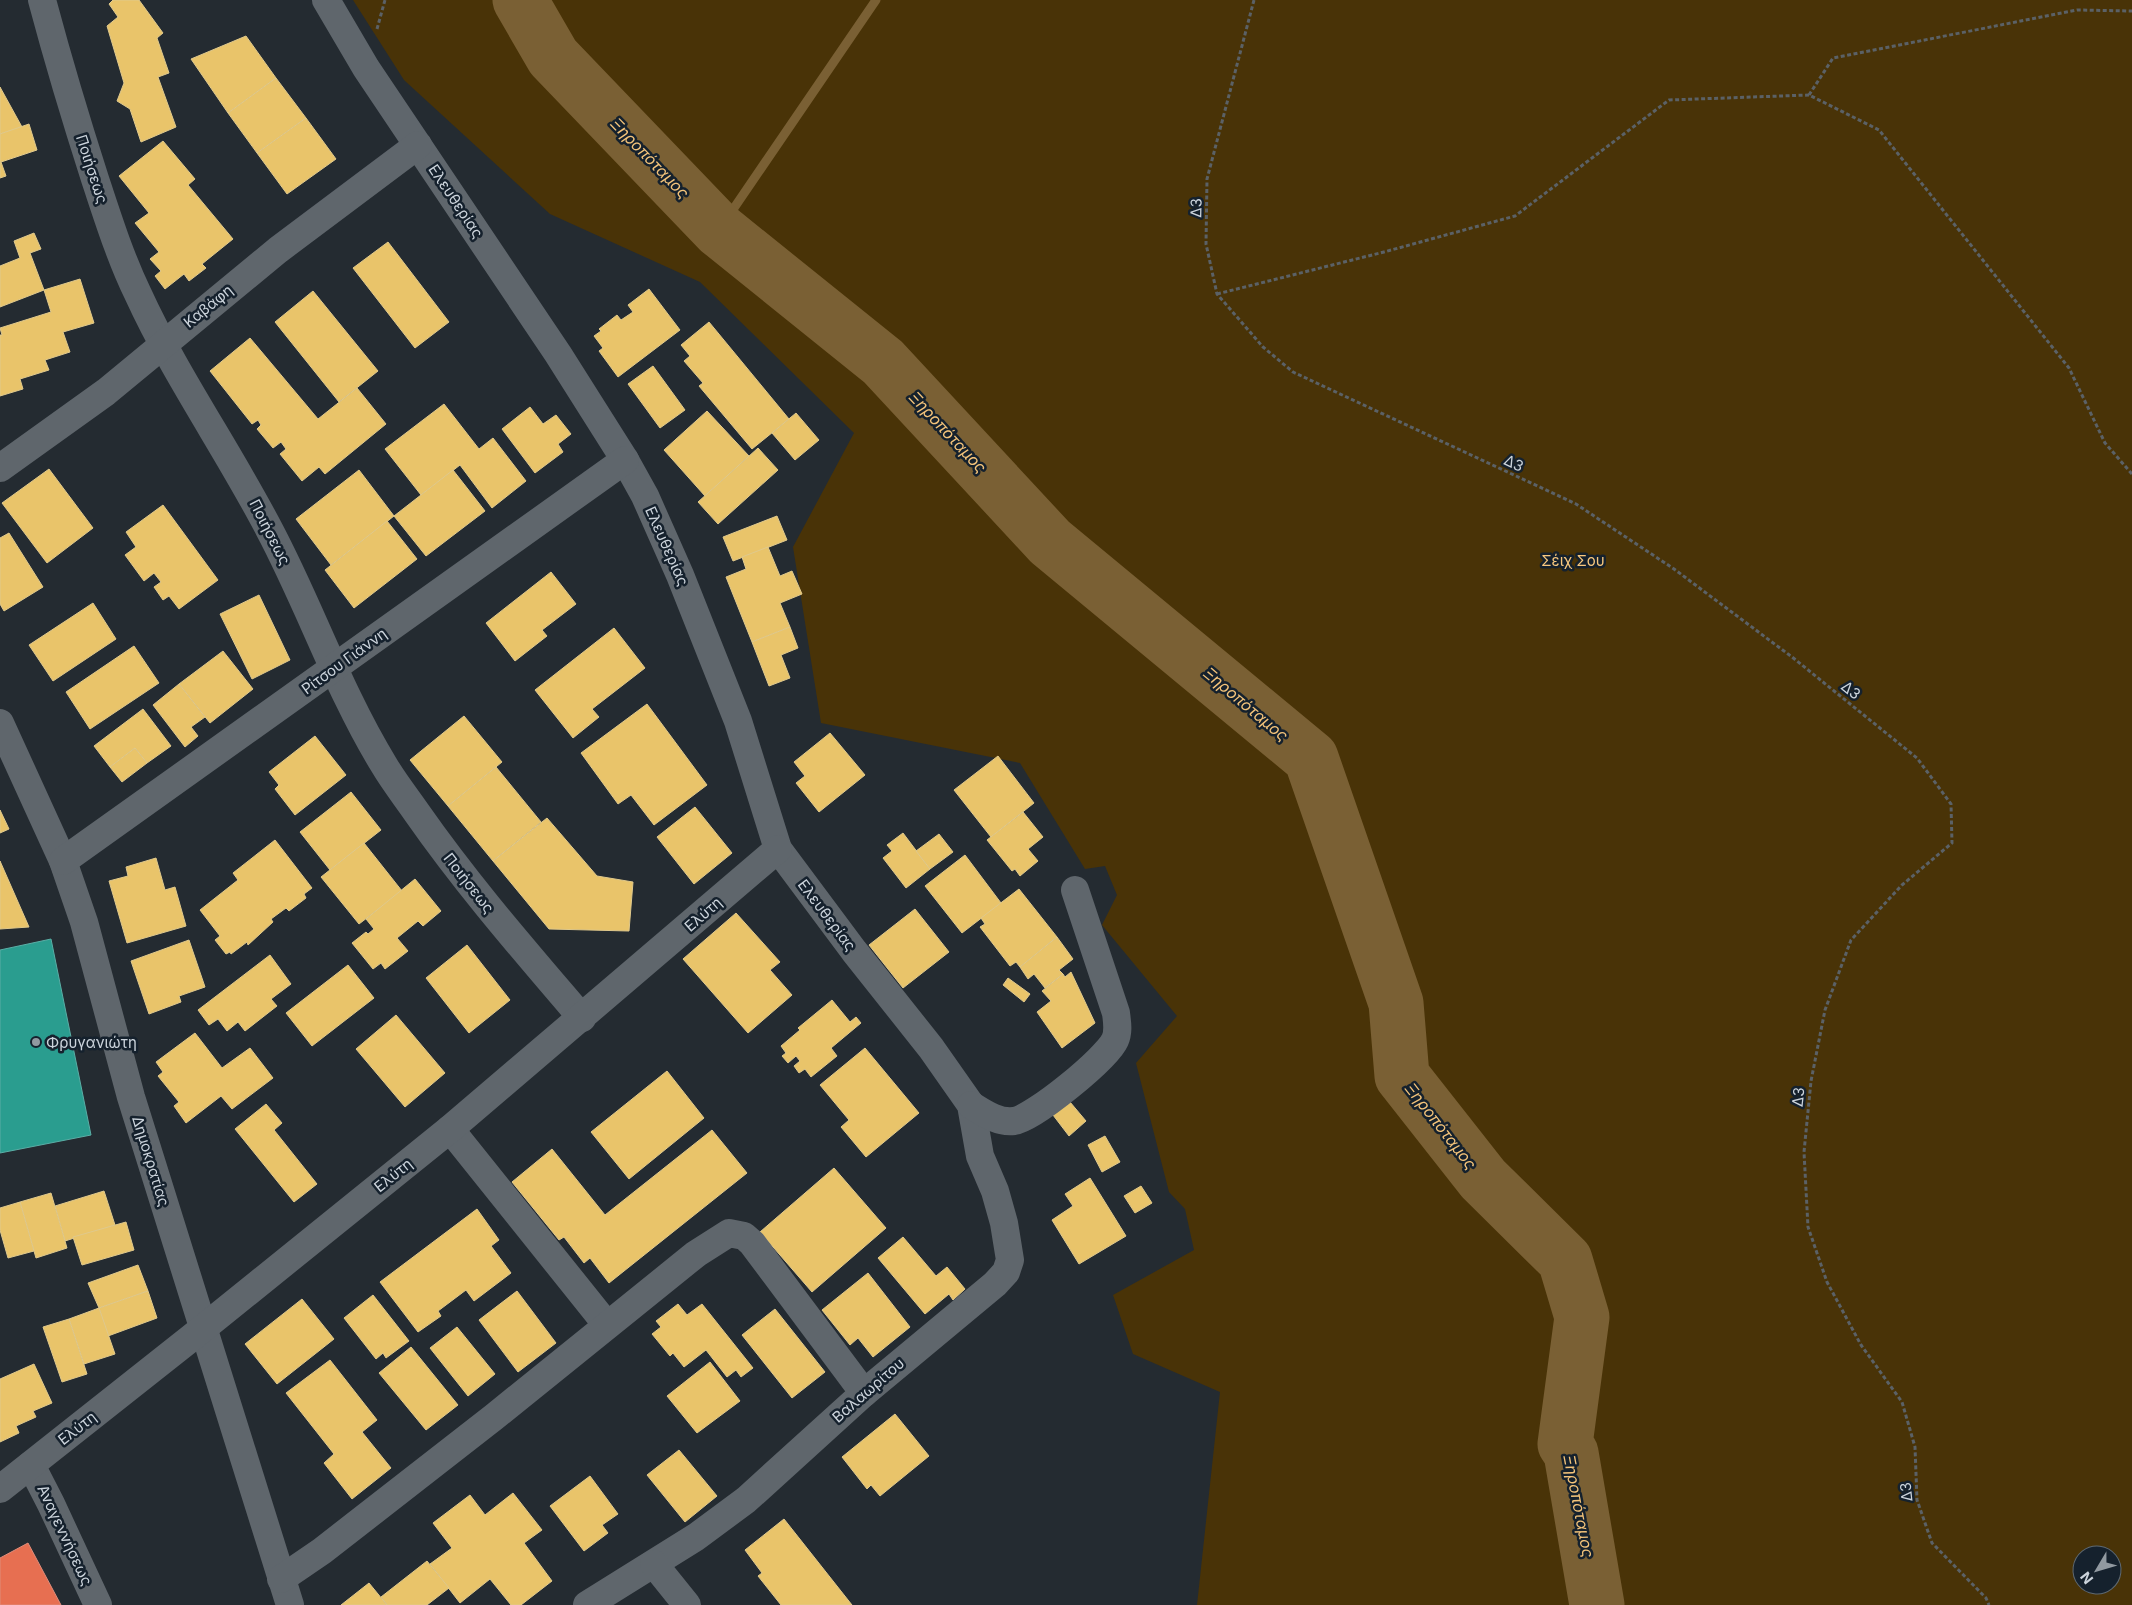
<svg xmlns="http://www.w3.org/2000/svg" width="2132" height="1605" font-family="Inter,sans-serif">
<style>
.green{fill:#493307;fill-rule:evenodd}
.homes{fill:#e9c46a;stroke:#e0c98c}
.shops{fill:#e76f51;stroke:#df8d7b}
.schools{fill:#2a9d8f;stroke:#5baea6}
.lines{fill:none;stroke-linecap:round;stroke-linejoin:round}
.stream{stroke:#7a6034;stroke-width:9}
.river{stroke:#7a6034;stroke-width:55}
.path{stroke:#5b6166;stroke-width:3;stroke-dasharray:4 2.5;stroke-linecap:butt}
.minor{stroke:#5f666c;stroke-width:28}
.poi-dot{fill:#9199a0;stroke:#15212d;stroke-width:2}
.labels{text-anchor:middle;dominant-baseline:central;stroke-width:5;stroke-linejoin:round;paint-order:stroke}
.street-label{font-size:15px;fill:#ccd4dc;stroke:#15212d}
.park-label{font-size:15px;fill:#f8c87e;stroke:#15212d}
.poi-label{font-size:15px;fill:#ccd4dc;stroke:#15212d;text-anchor:start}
.water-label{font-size:16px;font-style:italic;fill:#f3c37a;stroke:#15212d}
</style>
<rect width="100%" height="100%" fill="#242b31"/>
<!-- green -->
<path class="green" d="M353,0H2132V1605H1197L1220,1392L1133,1354L1113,1295L1194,1250L1185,1209L1169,1192L1136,1063L1177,1016L1102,925L1117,895L1105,866L1085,869L1020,763L821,723L793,547L854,433L700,282L550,214L404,80ZM2082,1555H2112V1585H2082Z"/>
<!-- homes -->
<g class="homes">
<polygon points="113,0 139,0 163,33 157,38 169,73 158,77 176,127 141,142 130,109 117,101 124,83 107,26 118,17 109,4"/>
<polygon points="246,36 276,78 228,113 191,59"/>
<polygon points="276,78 306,118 257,153 228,113"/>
<polygon points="0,87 22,127 0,134"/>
<polygon points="306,118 336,159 287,194 257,153"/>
<polygon points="29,124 37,150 1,162 6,176 0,178 0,134"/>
<polygon points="163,141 195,179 188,185 233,239 202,264 206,268 189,281 184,274 165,289 155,276 161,271 150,259 159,252 135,223 149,213 119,176"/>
<polygon points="34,233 41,249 30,253 44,290 0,307 0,266 20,258 14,241"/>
<polygon points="388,242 449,322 415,348 353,268"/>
<polygon points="80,279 94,323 63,332 70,352 45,360 49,370 20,379 23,389 0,396 0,335 2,335 0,328 51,312 44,290"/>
<polygon points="649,289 680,330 618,377 599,351 603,348 594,336 601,331 599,329 617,315 621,320 633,312 628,305"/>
<polygon points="313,291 378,371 339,402 275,322"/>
<polygon points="709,322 789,419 752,449 699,386 703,383 684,361 690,356 681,345"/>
<polygon points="250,338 318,419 357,388 386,424 325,474 319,467 302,481 280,454 286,449 281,442 273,448 257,429 261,425 258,420 252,424 210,371"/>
<polygon points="653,366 685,410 660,428 628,384"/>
<polygon points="444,404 479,449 493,438 526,481 492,508 460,465 421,495 385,449"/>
<polygon points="530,407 543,424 556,415 571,434 558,444 563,452 535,473 502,429"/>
<polygon points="707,411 749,456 705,496 664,450"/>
<polygon points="796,413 819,440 795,460 772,433"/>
<polygon points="758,448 778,470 718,524 698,502"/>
<polygon points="49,469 93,528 47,563 2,503"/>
<polygon points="359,470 394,516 331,565 296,519"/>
<polygon points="453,470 485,511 426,556 394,516"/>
<polygon points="163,505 218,580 179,609 169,596 163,600 154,587 161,582 154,573 144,581 125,555 136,547 126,532"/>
<polygon points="777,516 787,540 733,561 723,537"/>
<polygon points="387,521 417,559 354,608 325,570"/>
<polygon points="9,533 43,587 4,611 0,604 0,538"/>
<polygon points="768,547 780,576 792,571 802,594 780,603 790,627 752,642 726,577 746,569 742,557"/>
<polygon points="551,572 576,604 542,630 547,636 515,661 486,623"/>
<polygon points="259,595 290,660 252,679 220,614"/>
<polygon points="93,603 116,639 53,681 29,645"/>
<polygon points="790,627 798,648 781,655 790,678 769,686 752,642"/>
<polygon points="614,628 645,668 592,709 599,717 573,738 535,690"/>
<polygon points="134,646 159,683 90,729 66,692"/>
<polygon points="223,651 253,689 210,723 179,684"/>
<polygon points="179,684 205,717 191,727 198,736 185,747 153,705"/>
<polygon points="647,704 707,785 654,825 631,795 618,804 581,753"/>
<polygon points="143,709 171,746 147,763 135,748 110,767 94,746"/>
<polygon points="464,716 502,762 448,806 410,760"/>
<polygon points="830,733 865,775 819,812 796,783 805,776 794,762"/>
<polygon points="315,736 346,775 295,815 275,789 279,785 269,772"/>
<polygon points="135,748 147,763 122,782 110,767"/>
<polygon points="998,756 1034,803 991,837 954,790"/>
<polygon points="496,767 541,822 493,861 448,806"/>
<polygon points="351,792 381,830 330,870 300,832"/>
<polygon points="695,807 732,853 694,884 657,837"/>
<polygon points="0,810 9,829 0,833"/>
<polygon points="1023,812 1043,837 1028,849 1038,861 1020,876 1015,869 1012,871 987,840"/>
<polygon points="547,818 597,876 633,882 629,931 549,929 493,861"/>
<polygon points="903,833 930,869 906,888 883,858 892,851 887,845"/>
<polygon points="939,834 953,852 930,869 916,851"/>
<polygon points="275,840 312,888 304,894 306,898 289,911 286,908 271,919 273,922 248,945 247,942 231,954 230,952 226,954 215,940 220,936 200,910 238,880 233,873"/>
<polygon points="364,843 402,891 359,924 321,877"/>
<polygon points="965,855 1001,903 962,933 925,886"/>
<polygon points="156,858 165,890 175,887 186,926 127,943 109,881 128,876 126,867"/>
<polygon points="0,861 29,927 0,929"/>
<polygon points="415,879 441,911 423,926 418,921 397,938 408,951 385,969 381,963 373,969 352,943 366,932 368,934 374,929 366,919"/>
<polygon points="1019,889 1057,937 1020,967 1016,962 1010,966 980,927 985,924 981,918"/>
<polygon points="915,909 949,952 903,988 869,945"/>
<polygon points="736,913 780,962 770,970 792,995 748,1033 683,959"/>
<polygon points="1057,937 1073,959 1059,970 1063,974 1045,988 1034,974 1028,979 1020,967"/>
<polygon points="189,940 205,987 179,996 181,1002 149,1014 131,961"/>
<polygon points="467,945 510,1000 469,1033 426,978"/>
<polygon points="270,955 291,984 271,999 277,1006 245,1031 238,1022 227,1031 218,1019 209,1025 198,1010"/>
<polygon points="348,965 374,998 312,1046 286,1013"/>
<polygon points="1071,972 1095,1023 1062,1048 1037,1012 1051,1001 1042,991 1063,974 1065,977"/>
<polygon points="1008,978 1030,994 1024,1002 1003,985"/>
<polygon points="832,1000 850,1022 856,1017 861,1023 831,1048 837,1056 811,1077 805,1069 799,1073 794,1066 800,1061 796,1056 788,1063 782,1056 786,1053 781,1046 800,1030 798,1028"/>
<polygon points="396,1015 445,1073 405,1107 356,1049"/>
<polygon points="195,1033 222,1068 250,1048 273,1078 232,1109 221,1096 186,1123 174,1106 179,1102 158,1076 163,1072 156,1062"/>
<polygon points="865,1048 919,1113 866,1157 841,1127 849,1120 820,1085"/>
<polygon points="667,1071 704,1118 629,1179 591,1132"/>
<polygon points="1070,1102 1086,1121 1069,1136 1053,1115"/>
<polygon points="266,1104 282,1123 274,1130 317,1184 294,1202 235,1129"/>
<polygon points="712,1130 747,1173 609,1283 590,1258 584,1263 564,1237 559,1240 512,1182 552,1149 605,1215"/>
<polygon points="1105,1136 1120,1162 1102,1172 1088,1145"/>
<polygon points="834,1168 886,1228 812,1292 760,1232"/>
<polygon points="1090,1178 1126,1236 1079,1264 1052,1220 1073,1206 1065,1194"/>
<polygon points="1141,1186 1152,1203 1135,1213 1124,1196"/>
<polygon points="104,1191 115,1225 65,1241 55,1206"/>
<polygon points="51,1193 67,1248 36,1258 20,1202"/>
<polygon points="20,1202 34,1251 8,1258 0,1230 0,1208"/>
<polygon points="477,1209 499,1240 491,1246 511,1273 474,1301 466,1290 438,1311 441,1316 418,1332 380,1282"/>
<polygon points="126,1222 134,1250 82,1265 73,1237"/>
<polygon points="903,1237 936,1276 947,1267 965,1289 953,1300 949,1294 925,1314 878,1258"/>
<polygon points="138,1265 148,1291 99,1308 88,1283"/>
<polygon points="868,1273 910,1327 873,1357 858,1338 850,1345 822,1310"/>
<polygon points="148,1291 157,1318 108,1336 99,1308"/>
<polygon points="517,1291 556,1343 518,1372 479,1320"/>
<polygon points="373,1295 409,1341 386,1358 383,1353 376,1359 344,1318"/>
<polygon points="302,1299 334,1339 277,1384 245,1344"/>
<polygon points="678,1304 687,1315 702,1304 753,1368 741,1377 736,1370 727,1377 706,1350 684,1367 673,1353 670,1356 652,1334 661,1327 656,1321"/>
<polygon points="99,1308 115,1354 84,1364 69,1319"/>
<polygon points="775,1309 825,1372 792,1398 742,1335"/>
<polygon points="69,1319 87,1374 62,1382 43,1327"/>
<polygon points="457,1327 495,1374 468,1396 430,1348"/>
<polygon points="411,1347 458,1405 426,1430 379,1373"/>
<polygon points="330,1360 377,1420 362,1432 391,1468 352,1499 324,1463 334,1454 286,1393"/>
<polygon points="710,1362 740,1401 697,1433 667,1396"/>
<polygon points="34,1364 52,1403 33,1411 36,1417 16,1426 19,1433 0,1442 0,1379"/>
<polygon points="895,1414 929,1456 880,1496 871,1485 867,1489 842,1457"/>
<polygon points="679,1450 717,1496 685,1522 647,1475"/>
<polygon points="590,1476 618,1514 602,1525 608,1533 584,1551 550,1506"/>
<polygon points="513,1493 542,1530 524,1543 552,1581 521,1605 511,1605 490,1579 460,1603 430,1564 452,1548 433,1523 470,1495 485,1515"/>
<polygon points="784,1519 852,1605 781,1605 758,1576 762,1573 745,1550"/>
<polygon points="427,1561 449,1588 427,1605 387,1605 381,1597"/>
<polygon points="369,1583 387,1605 341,1605"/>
</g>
<!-- shops -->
<polygon class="shops" points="28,1543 61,1605 0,1605 0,1558"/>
<!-- schools -->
<polygon class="schools" points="51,939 91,1135 0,1153 0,950"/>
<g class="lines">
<!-- stream -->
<polyline class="stream" points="719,230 876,0"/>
<!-- river -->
<polyline class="river" points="520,0 553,57 719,230 883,362 1050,542 1311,758 1396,1003 1402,1076 1483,1179 1565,1260 1582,1317 1565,1444 1571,1453 1597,1605"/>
<!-- path -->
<g class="path">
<polyline points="1254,0 1207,179 1206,244 1217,294 1263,347 1293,372 1576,504 1674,569 1792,657 1917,758 1951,804 1952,843 1902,885 1851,940 1825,1010 1811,1081 1804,1152 1808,1227 1827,1282 1861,1345 1902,1402 1915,1447 1917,1500 1932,1543 1986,1598 1989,1605"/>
<polyline points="377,29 385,0"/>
<polyline points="1809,95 1833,58 2077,10 2132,11"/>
<polyline points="1217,294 1384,252 1515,216 1669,100 1809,95 1879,130 2069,368 2105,443 2132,474"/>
</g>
<!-- minor -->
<g class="minor">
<path d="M42,0C58,60 76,120 95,179C108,218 120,257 138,294C175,375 228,450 269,529C310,606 338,690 384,765C394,782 406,797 417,813C468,886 525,951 582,1018"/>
<polyline points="326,0 366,68 558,354 625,460 645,496 680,575 738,721 778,849 854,951 931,1048 971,1105 980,1156 995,1191 1004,1223 1010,1260 1006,1272 995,1284 864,1393 746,1500 696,1537 587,1605"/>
<polyline points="0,468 106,392 278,250 418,145"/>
<polyline points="0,723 63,861 84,922 131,1097 290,1605"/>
<polyline points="63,861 625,460"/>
<path d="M971,1105C984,1113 998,1123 1014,1121C1034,1118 1107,1058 1115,1040C1119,1031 1117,1022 1116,1013L1075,890"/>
<polyline points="450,1129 607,1325"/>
<polyline points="31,1465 51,1504 98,1605"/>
<polyline points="0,1489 191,1338 450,1129 778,849"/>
<polyline points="654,1564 687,1605"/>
<polyline points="281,1579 322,1551 494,1417 696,1254 729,1233 744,1236 752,1243 864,1393"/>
</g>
</g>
<!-- markers -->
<circle class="poi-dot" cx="36" cy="1042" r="5"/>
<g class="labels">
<!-- street labels -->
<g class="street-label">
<text transform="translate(92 169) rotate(72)">Ποιήσεως</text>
<text transform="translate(456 201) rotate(56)">Ελευθερίας</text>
<text transform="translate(1196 208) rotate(-89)">Δ3</text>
<text transform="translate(208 306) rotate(-39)">Καβάφη</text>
<text transform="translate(1514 463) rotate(25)">Δ3</text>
<text transform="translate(270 532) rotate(63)">Ποιήσεως</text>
<text transform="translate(667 546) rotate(66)">Ελευθερίας</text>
<text transform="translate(344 661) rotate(-36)">Ρίτσου Γιάννη</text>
<text transform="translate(1851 690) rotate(39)">Δ3</text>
<text transform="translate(469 883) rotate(52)">Ποιήσεως</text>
<text transform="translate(703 914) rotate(-41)">Ελύτη</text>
<text transform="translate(827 915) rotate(53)">Ελευθερίας</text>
<text transform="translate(1798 1097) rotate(-84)">Δ3</text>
<text transform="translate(151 1161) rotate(73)">Δημοκρατίας</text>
<text transform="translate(393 1175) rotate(-39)">Ελύτη</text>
<text transform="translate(868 1390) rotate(-41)">Βαλαωρίτου</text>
<text transform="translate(77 1428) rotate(-38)">Ελύτη</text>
<text transform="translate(1906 1492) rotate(-96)">Δ3</text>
<text transform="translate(65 1535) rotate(65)">Αναγεννήσεως</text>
</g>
<!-- park labels -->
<g class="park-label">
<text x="1573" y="560">Σέιχ Σου</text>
</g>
<!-- poi labels -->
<g class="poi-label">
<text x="46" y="1042">Φρυγανιώτη</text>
</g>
<!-- water labels -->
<g class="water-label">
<text transform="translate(650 158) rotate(46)">Ξηροπόταμος</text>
<text transform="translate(948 432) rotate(47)">Ξηροπόταμος</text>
<text transform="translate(1246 704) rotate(40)">Ξηροπόταμος</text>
<text transform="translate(1441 1126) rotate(52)">Ξηροπόταμος</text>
<text transform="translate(1579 1506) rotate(79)">Ξηροπόταμος</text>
</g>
</g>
<!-- north arrow -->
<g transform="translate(2097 1570) rotate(232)"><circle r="24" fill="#15212d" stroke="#5e6973"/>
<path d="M0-4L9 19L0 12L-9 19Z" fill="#9199a0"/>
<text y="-8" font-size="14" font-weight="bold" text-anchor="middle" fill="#ccd4dc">N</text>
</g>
</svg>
